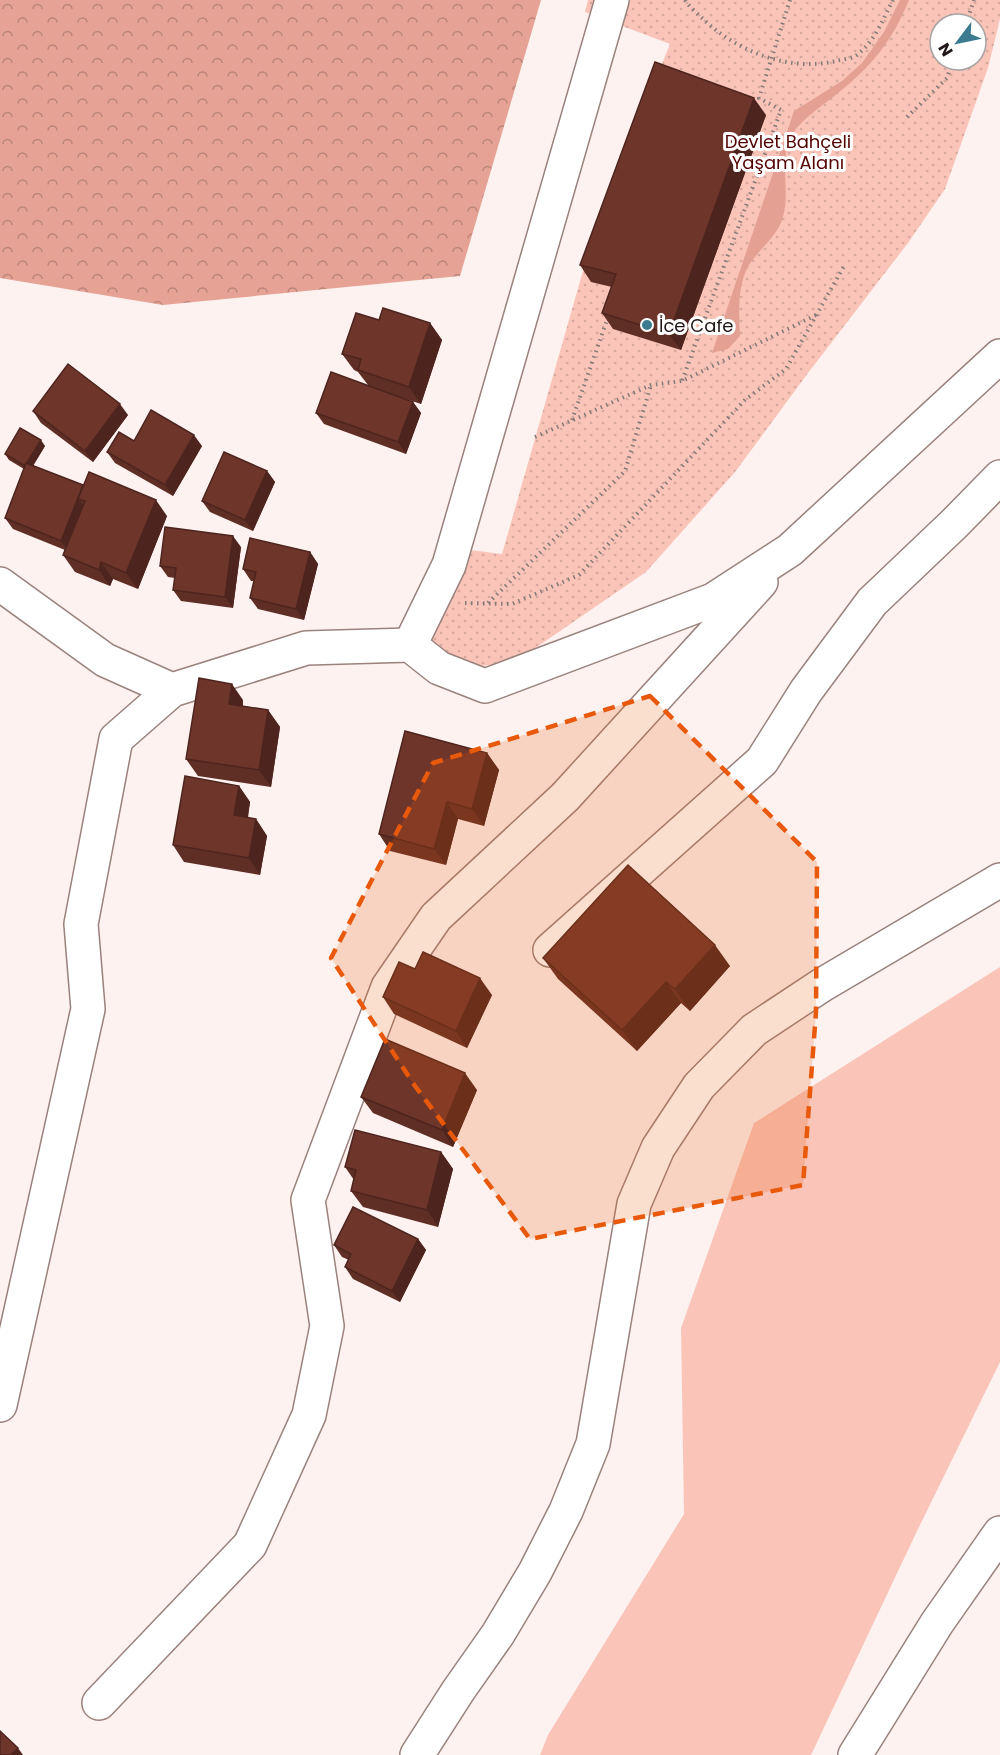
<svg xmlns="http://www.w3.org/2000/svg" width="1000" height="1755" font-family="Poppins,sans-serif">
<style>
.green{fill:#fbc4b8}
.forest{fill:url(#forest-crowns)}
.park{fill:url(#park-dots);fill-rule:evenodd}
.water{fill:#e3a093}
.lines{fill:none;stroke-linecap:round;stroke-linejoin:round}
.street-casing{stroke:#9a827d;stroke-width:36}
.secondary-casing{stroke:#9a827d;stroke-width:36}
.path{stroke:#847a79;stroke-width:4;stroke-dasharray:1.5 4.5;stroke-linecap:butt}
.street{stroke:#fff;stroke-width:33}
.secondary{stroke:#fff;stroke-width:33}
.wall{fill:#5f2e25}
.shaded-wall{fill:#4d251e}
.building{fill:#6e352b;stroke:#4d251e;stroke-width:1.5}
.marked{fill:#e8590c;fill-opacity:0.2;stroke:#e8590c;stroke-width:4.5;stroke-dasharray:12 8;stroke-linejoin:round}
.poi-dot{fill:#3b7b8f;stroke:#fff;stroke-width:2}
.labels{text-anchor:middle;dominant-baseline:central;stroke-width:6;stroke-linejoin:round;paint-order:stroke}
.park-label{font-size:18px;fill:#530300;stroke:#fff}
.poi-label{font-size:18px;fill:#211817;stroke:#fff;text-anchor:start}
</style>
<defs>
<pattern id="forest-crowns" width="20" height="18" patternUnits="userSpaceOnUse" patternTransform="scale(1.5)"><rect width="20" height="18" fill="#e6a395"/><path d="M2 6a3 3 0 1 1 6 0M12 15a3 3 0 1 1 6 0" fill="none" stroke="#ba8479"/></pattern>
<pattern id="park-dots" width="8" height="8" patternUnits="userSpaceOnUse" patternTransform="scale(1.5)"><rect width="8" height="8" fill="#fbc4b8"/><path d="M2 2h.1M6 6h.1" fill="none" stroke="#d7a89d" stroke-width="1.8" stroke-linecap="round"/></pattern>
</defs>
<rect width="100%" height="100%" fill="#fdf2f0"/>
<!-- green -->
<polygon class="green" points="1000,967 1000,1362 918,1529 811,1755 540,1755 548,1735 684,1514 681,1328 754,1123"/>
<!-- forest -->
<polygon class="forest" points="0,0 541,0 460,276 163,305 0,278"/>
<!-- park -->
<path class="park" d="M588,0H1000V19L988,68L945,189L908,243L808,373L735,472L646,572L512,664L477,666L400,634L454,548L502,554L593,236L670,44L585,12ZM940,24H976V60H940Z"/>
<!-- water -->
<path class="water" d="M900,0H909C892,41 873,65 838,93C826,103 802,119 794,132C777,158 791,188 783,217C778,236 759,249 749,265C737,285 739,313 740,336L728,349L712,353L794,111L842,81L862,63L884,32Z"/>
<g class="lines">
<defs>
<g id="street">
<polyline points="0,584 105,660 172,690"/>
<polyline points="410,645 449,565 612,0"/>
<polyline points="550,950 762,761 806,691 872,602 955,523 1000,477"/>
<polyline points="0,1405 88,1009 81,924 116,739 172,690 306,648 410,645 439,668 485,686 713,600 790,550 1000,356"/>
<polyline points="99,1703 250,1545 309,1415 327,1326 308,1200 388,987 436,917 565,797 761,582"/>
<polyline points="855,1755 937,1623 1000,1533"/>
</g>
<polyline id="secondary" points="417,1755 458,1691 498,1634 535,1572 566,1511 593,1444 634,1204 658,1148 699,1086 754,1030 822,985 1000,880"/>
</defs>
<!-- street casing -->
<use href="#street" class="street-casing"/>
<!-- secondary casing -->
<use href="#secondary" class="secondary-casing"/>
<!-- path -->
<g class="path">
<path d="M685,0C690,8 698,14 704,20C739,52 789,72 836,61C843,59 853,59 858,54C875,41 883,19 893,0"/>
<polyline points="790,0 759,98 781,110 682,381 816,315"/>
<polyline points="966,24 974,0"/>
<polyline points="907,117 947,78 953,60"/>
<polyline points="572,420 608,317"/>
<polyline points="535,437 651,385 682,381"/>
<polyline points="465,603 512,604 579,575 745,400 786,369 844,266"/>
<polyline points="488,603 625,471 651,385"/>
</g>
<!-- street -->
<use href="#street" class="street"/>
<!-- secondary -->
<use href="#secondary" class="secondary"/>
</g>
<!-- wall -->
<g class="wall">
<polygon points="766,115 681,350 613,329 602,313 612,287 591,282 580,265"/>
<polygon points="379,320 430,323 442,340 421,404 397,396 413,402 421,413 406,454 324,424 316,413 368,385 358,372 354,370 342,354"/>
<polygon points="33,411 128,415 93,462 41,423"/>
<polygon points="134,441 202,446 173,496 115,463 107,452"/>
<polygon points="45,446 33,466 83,486 167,516 138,589 113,579 110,586 75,572 63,555 65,550 13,529 5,518 24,469 9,460 5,454"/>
<polygon points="267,471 275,482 253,531 210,512 202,501"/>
<polygon points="241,547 233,608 181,601 173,590 175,578 168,577 160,566"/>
<polygon points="310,552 318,564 304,620 258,609 250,598 254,581 251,581 243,569"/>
<polygon points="243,700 243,706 268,710 280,727 271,787 198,776 186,759"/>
<polygon points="487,753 499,770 484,826 458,819 446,865 390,851 379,834"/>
<polygon points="239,786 250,802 248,818 256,819 267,836 260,875 184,862 173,845"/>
<polygon points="543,958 730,966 690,1011 681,1003 637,1051 558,979"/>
<polygon points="415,969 492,995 467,1048 394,1014 383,997"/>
<polygon points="477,1090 453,1147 373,1113 361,1097"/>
<polygon points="441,1152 453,1169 438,1227 363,1207 351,1191 354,1180 345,1167"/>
<polygon points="418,1239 426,1250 400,1302 353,1279 345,1267 349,1260 342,1257 334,1245"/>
</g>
<!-- shaded-wall -->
<g class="shaded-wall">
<polygon points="754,98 766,115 681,350 669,334"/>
<polygon points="430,323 442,340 421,404 409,387"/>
<polygon points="413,402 421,413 406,454 398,442"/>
<polygon points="120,404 128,415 93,462 85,451"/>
<polygon points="194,435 202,446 173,496 165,485"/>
<polygon points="41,440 45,446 29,472 25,466"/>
<polygon points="267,471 275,482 253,531 245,520"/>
<polygon points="83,485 91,497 85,501 78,499 86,509 69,552 61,541"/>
<polygon points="156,500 167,516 138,589 126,573"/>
<polygon points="233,536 241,547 233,608 225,597"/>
<polygon points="310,552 318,564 304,620 296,609"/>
<polygon points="101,562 113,579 110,586 99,570"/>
<polygon points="232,684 243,700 240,720 229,704"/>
<polygon points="268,710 280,727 271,787 259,770"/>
<polygon points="487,753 499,770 484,826 472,809"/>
<polygon points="239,786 250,802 245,832 234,815"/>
<polygon points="447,802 458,819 446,865 434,849"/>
<polygon points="256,819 267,836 260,875 249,858"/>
<polygon points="715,945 730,966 690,1011 675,989"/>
<polygon points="480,978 492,995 467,1048 456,1031"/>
<polygon points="666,982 681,1003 637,1051 622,1030"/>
<polygon points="465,1073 477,1090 453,1147 442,1130"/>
<polygon points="441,1152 453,1169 438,1227 427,1210"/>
<polygon points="418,1239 426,1250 400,1302 392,1291"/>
<polygon points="18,1748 23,1755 11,1755"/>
</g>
<!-- building -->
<g class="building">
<polygon points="655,62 754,98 669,334 602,313 616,274 580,265"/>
<polygon points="383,308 430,323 409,387 358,370 361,359 342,354 356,313 379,320"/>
<polygon points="68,364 120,404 85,451 33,411"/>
<polygon points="331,372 413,402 398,442 316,413"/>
<polygon points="151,410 194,435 165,485 107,452 119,432 134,441"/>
<polygon points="20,428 41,440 25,466 5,454"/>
<polygon points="224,452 267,471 245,520 202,501"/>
<polygon points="26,463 83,485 61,541 5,518"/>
<polygon points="89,472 156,500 126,573 101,562 99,570 63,555 85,501 78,499"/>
<polygon points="165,527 233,536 225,597 173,590 176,568 160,566"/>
<polygon points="250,538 310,552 296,609 250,598 256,572 243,569"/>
<polygon points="199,678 232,684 229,704 268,710 259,770 186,759"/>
<polygon points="405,731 487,753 472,809 447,802 434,849 379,834"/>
<polygon points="185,776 239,786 234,815 256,819 249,858 173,845"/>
<polygon points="628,865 715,945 675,989 666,982 622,1030 543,958"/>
<polygon points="423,952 480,978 456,1031 383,997 399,962 415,969"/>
<polygon points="385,1039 465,1073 442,1130 361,1097"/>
<polygon points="355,1130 441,1152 427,1210 351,1191 356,1170 345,1167"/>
<polygon points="353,1207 418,1239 392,1291 345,1267 351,1254 334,1245"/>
<polygon points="0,1731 18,1748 11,1755 0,1755"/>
</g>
<!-- marked area -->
<path class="marked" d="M650,696L817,862L816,1012L803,1185L530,1239L415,1086L331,958L433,763Z"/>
<!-- markers -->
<circle class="poi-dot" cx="647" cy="325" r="6"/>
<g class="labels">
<!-- park labels -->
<g class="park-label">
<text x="788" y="141">Devlet Bahçeli<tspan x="788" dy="21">Yaşam Alanı</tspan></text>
</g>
<!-- poi labels -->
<g class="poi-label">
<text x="659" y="325">İce Cafe</text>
</g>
</g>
<!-- north arrow -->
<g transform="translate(958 42) rotate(238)"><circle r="28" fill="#ffffff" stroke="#a6a3a2" stroke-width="1.5"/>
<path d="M0-4.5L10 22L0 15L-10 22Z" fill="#3b7b8f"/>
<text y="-9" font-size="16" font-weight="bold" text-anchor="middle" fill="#211817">N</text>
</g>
</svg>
